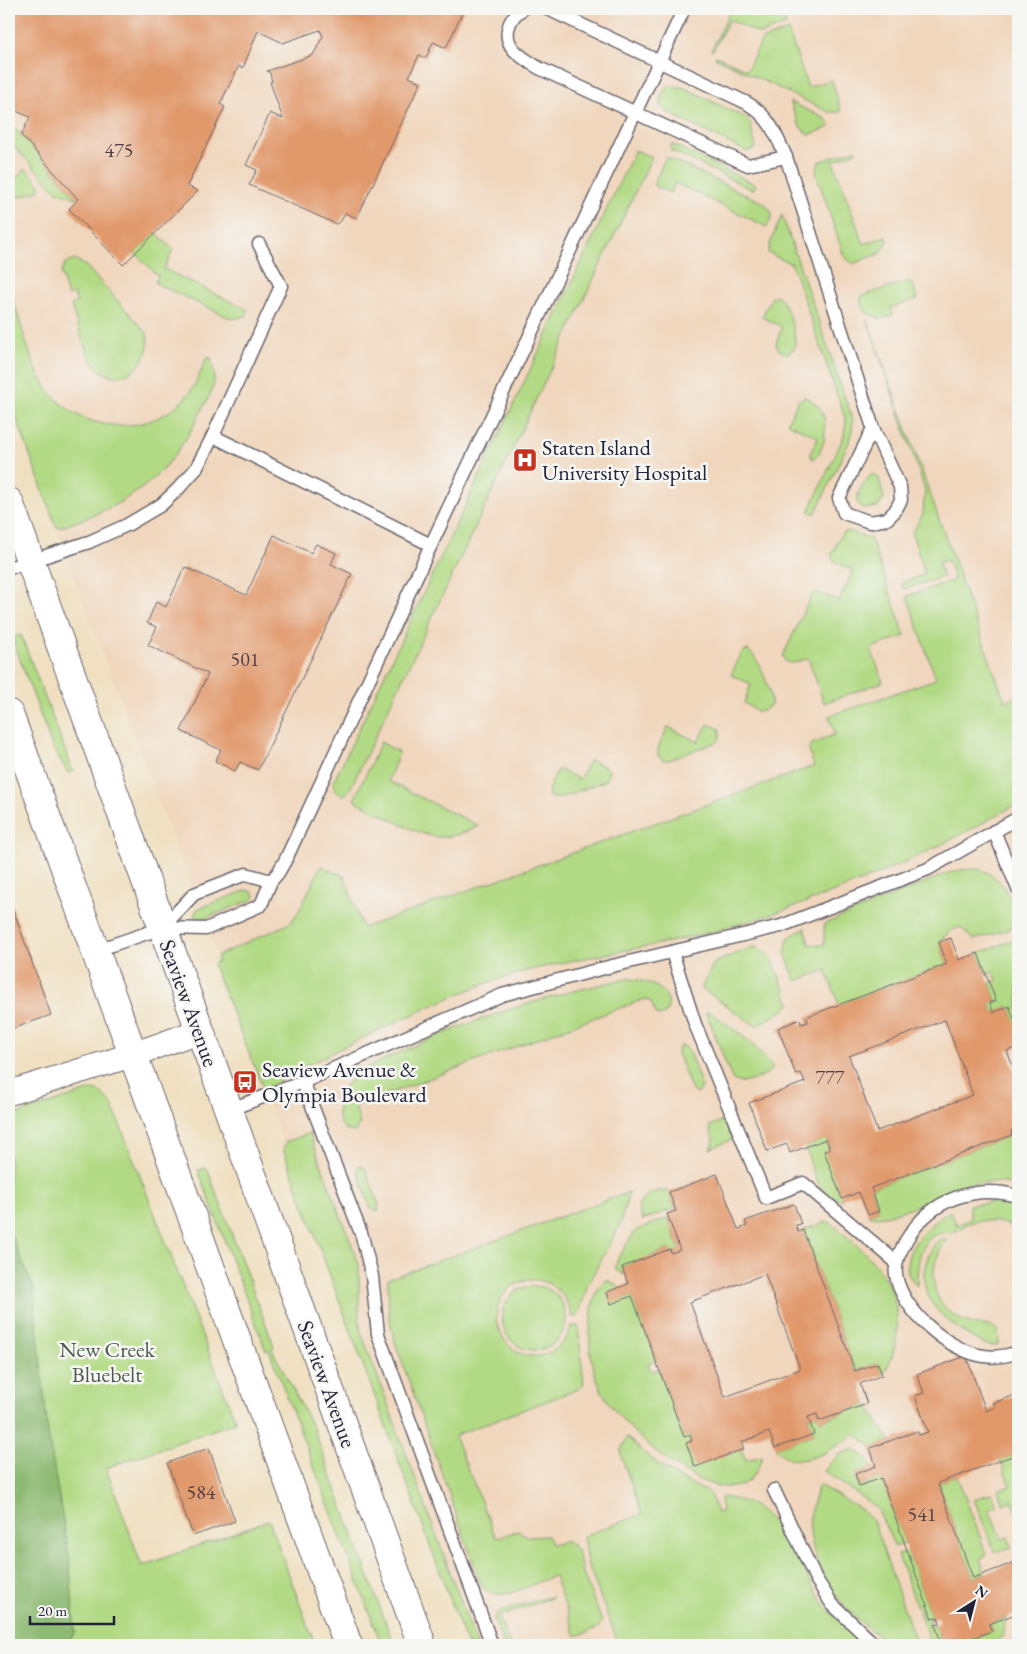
<svg xmlns="http://www.w3.org/2000/svg" width="1027" height="1654" font-family="'EB Garamond',serif">
<style>
.built{fill:#f0d6bc}
.green{fill:#b2da84;stroke:#6a7e60}
.forest{fill:#8dba72;stroke:#586e56}
.building{fill:#e1986a;fill-rule:evenodd}
.lines{fill:none;stroke-linecap:round;stroke-linejoin:round}
.lane-casing{stroke:#6a646a;stroke-width:15}
.street-casing{stroke:#6a646a;stroke-width:26}
.secondary-casing{stroke:#6a646a;stroke-width:30}
.lane{stroke:#fff;stroke-width:12}
.street{stroke:#fff;stroke-width:24}
.secondary{stroke:#fff;stroke-width:28}
.labels{text-anchor:middle;dominant-baseline:central;stroke-width:5;stroke-linejoin:round;paint-order:stroke}
.number-label{font-size:20px;fill:#524047}
.poi-label{font-size:22px;fill:#22223b;stroke:#f6f6f2;text-anchor:start}
.street-label{font-size:22px;fill:#22223b;stroke:#f6f6f2}
.park-label{font-size:22px;fill:#4d5951;stroke:#f6f6f2}
</style>
<rect width="100%" height="100%" fill="#f6f6f2"/>
<filter id="ink" filterUnits="userSpaceOnUse"><feTurbulence type="fractalNoise" baseFrequency=".02" numOctaves="2"/><feDisplacementMap in="SourceGraphic" scale="10" xChannelSelector="R" yChannelSelector="G"/><feConvolveMatrix kernelMatrix="1 2 1 2 8 2 1 2 1" color-interpolation-filters="sRGB"/></filter>
<filter id="wash" filterUnits="userSpaceOnUse"><feTurbulence type="fractalNoise" baseFrequency=".0096" numOctaves="4" result="noise"/><feDisplacementMap in="SourceGraphic" scale="20" xChannelSelector="R" yChannelSelector="G"/><feGaussianBlur stdDeviation="1.12" result="paint"/><feColorMatrix in="noise" values="0 0 0 0 0 0 0 0 0 0 0 0 0 0 0 0 0 1.4 0 .05"/><feComposite in="paint" operator="in"/></filter>
<g filter="url(#wash)">
<rect width="100%" height="100%" fill="#f0e0c1"/>
<!-- built -->
<polygon class="built" points="9,9 1018,9 1018,1645 467,1645 283,1149 281,1135 213,965 218,959 70,566 9,397"/>
<!-- green -->
<g class="green">
<polygon points="731,9 780,9 786,25 760,34 729,20 714,49 711,51"/>
<polygon points="788,30 808,87 832,80 841,112 829,112 714,57 717,56 747,70 762,40"/>
<path d="M670,86L685,88L746,118L750,123L756,148L747,152L668,113C657,105 659,93 670,86Z"/>
<polygon points="790,102 826,119 830,127 809,135 800,127"/>
<polygon points="12,125 21,135 77,198 56,191 9,141 9,129"/>
<polygon points="672,144 756,185 753,190 670,150"/>
<polygon points="635,150 652,157 350,789 344,796 335,791 334,781"/>
<polygon points="854,150 857,150 856,152 833,161 859,232 864,244 886,236 888,241 881,253 853,264 844,256 816,173 819,162"/>
<polygon points="666,157 764,203 773,214 767,227 675,183 670,193 653,185"/>
<polygon points="26,169 40,184 39,191 11,199 9,184"/>
<polygon points="782,215 853,421 851,438 815,514 809,511 844,436 846,421 792,264 768,253 770,244"/>
<polygon points="156,232 173,250 164,269 248,310 246,316 232,319 155,283 158,276 135,253"/>
<path d="M76,260L86,266L147,333C155,365 118,391 96,366C84,353 77,322 71,305L77,302L74,294L68,296L61,273L65,263Z"/>
<polygon points="909,281 912,284 918,299 891,308 893,315 882,319 865,312 861,303 861,296"/>
<path d="M9,286C19,315 28,360 45,385C76,433 147,440 186,397C196,386 201,370 207,357L211,358C212,365 215,374 214,381C214,392 202,408 197,419C165,482 127,504 62,527H57L55,524L9,397Z"/>
<path d="M776,295C786,298 799,340 794,349L787,354L779,350L776,344L782,327L762,317L772,297Z"/>
<path d="M867,319L1001,691L1005,701L1018,696V803C918,862 808,908 695,936C634,951 569,958 509,976C471,987 436,1004 401,1020C365,1037 330,1053 296,1071L291,1066L283,1072L286,1077L264,1090L213,965L218,961L217,956L290,923L299,911L321,866L344,876L363,928L814,766L809,751L810,745L835,734L829,716L936,679L907,596L954,580L948,560L938,563L943,577L904,589L902,583L925,574L912,533L923,514L925,490Z"/>
<path d="M805,397C811,400 817,404 821,410C828,423 826,451 813,459L810,454L818,437L787,423L798,401Z"/>
<path d="M874,474L879,478L884,498L878,507L864,509C860,506 856,504 857,499C858,492 867,475 874,474Z"/>
<polygon points="849,531 871,539 905,636 871,648 883,682 824,703 808,658 794,663 786,662 783,656 812,594 817,592 839,601 853,571 834,561 831,555 842,533"/>
<polygon points="21,635 73,771 68,773 52,746 12,638"/>
<path d="M747,650C757,653 773,694 771,705L763,711H757L744,703L751,684L731,675L742,652Z"/>
<polygon points="708,724 720,729 720,738 717,742 669,760 664,760 658,756 658,748 668,727 698,742"/>
<path d="M381,742L399,753L388,781L479,826C468,831 455,837 442,837C423,839 374,810 354,800Z"/>
<polygon points="590,760 604,766 609,770 607,780 558,799 549,797 549,788 558,769 579,779"/>
<path d="M979,869C1003,877 1009,895 1018,918L1010,929L974,940L960,927L950,931L939,942L947,964L839,1005L826,970L796,981L785,953L788,938L805,928L809,944L824,945V924L948,873L960,870Z"/>
<polygon points="247,890 253,892 255,897 252,900 200,920 194,916 197,909"/>
<polygon points="1016,939 1018,939 1018,1029 1009,1006 993,1013 990,1003 996,1001 990,983 997,980 994,972 987,975 978,953"/>
<polygon points="752,947 760,948 773,960 790,1004 786,1009 756,1026 701,988 714,963"/>
<path d="M626,979C643,978 680,991 665,1014L657,1016L651,1002L645,999L355,1106L360,1124L355,1132C349,1132 343,1129 340,1123C335,1112 338,1095 345,1086C358,1069 384,1060 403,1051C475,1018 549,995 626,979Z"/>
<path d="M706,1012H710C733,1028 754,1043 772,1066V1070C761,1077 743,1088 732,1079Z"/>
<polygon points="682,1045 688,1049 702,1087 698,1094 692,1091 677,1053 679,1047"/>
<polygon points="91,1090 99,1091 111,1102 236,1422 106,1468 142,1566 269,1520 315,1645 9,1645 9,1117"/>
<polygon points="725,1120 732,1135 731,1140 710,1149 714,1143 709,1126"/>
<polygon points="309,1133 359,1264 359,1318 361,1332 477,1645 467,1645 283,1149 286,1142"/>
<path d="M1012,1135L1018,1147V1185C1000,1182 983,1180 965,1185C944,1190 886,1225 868,1215L879,1211L871,1188Z"/>
<path d="M826,1139L842,1199C817,1200 811,1165 806,1147Z"/>
<polygon points="360,1165 365,1168 379,1205 378,1212 371,1209 357,1169"/>
<polygon points="207,1168 274,1346 272,1349 314,1430 394,1645 382,1645 269,1350 266,1351 198,1170"/>
<path d="M668,1190L675,1209L642,1220L638,1208C644,1193 654,1191 668,1190Z"/>
<path d="M629,1192L620,1225L588,1284L578,1317H572C567,1289 539,1269 513,1286C473,1313 513,1376 554,1350C562,1345 569,1336 571,1326H578L584,1384L579,1389L458,1434L455,1438L496,1538L518,1531L529,1537L547,1536L552,1545L567,1541L576,1548L583,1574L602,1621L598,1628L576,1636L554,1576C534,1582 500,1606 482,1587L395,1342L389,1317L388,1279Z"/>
<path d="M994,1202L1018,1209V1229C1003,1222 987,1218 970,1223C964,1225 959,1230 953,1233C920,1229 917,1260 917,1286C914,1282 909,1277 908,1273C902,1246 932,1223 950,1211L957,1225L971,1219L969,1205Z"/>
<polygon points="668,1218 680,1250 671,1253 669,1249 622,1267 624,1275 615,1269 618,1258 636,1230"/>
<path d="M828,1221C864,1250 902,1281 897,1332C896,1347 891,1363 882,1375L878,1363L855,1371L803,1230Z"/>
<path d="M942,1239H947C925,1269 929,1308 967,1322C977,1326 988,1323 997,1330L999,1340L997,1346C987,1347 973,1339 965,1333C938,1315 914,1292 928,1257C932,1249 934,1242 942,1239Z"/>
<path d="M607,1280L621,1287L607,1293L611,1303L632,1296L656,1360L648,1363L651,1371L659,1369L684,1437L690,1435L692,1441L741,1450L746,1460L762,1456C742,1539 627,1434 606,1398C591,1374 588,1345 591,1317C592,1305 595,1287 607,1280Z"/>
<circle cx="534" cy="1318" r="32"/>
<path d="M867,1404L890,1441L873,1447L855,1434C832,1449 797,1475 775,1448L814,1434L808,1417L817,1414L820,1421Z"/>
<path d="M627,1437C652,1462 679,1480 710,1493L717,1513L722,1511L720,1499L723,1497C734,1499 746,1501 756,1507C788,1529 800,1567 820,1598C832,1617 850,1631 866,1645H619L587,1562L583,1536L642,1514L621,1456V1450Z"/>
<polygon points="853,1449 863,1455 873,1467 855,1474 859,1485 881,1478 905,1543 895,1547 877,1508 824,1471 838,1455"/>
<polygon points="1012,1456 1018,1471 1018,1516 1012,1500 1003,1504 998,1490 1010,1486 1000,1460"/>
<polygon points="957,1476 987,1555 980,1559 985,1573 973,1578 938,1483"/>
<path d="M819,1485L862,1510L873,1521L917,1645C910,1645 901,1646 894,1645C887,1644 880,1637 875,1633C840,1608 814,1573 810,1530C808,1514 814,1499 819,1485Z"/>
<polygon points="992,1493 997,1506 989,1509 1001,1539 1008,1537 1011,1547 995,1553 974,1499"/>
<polygon points="908,1552 932,1619 929,1620 931,1626 935,1625 942,1645 931,1645 898,1555"/>
<polygon points="553,1597 499,1617 510,1645 504,1645 494,1620 497,1613 540,1599"/>
<polygon points="1006,1618 1002,1636 994,1645 953,1645 992,1631 989,1624"/>
</g>
<!-- forest -->
<polygon class="forest" points="9,1231 33,1285 48,1433 69,1555 75,1633 66,1645 9,1645"/>
<g id="blocks">
<!-- building -->
<g class="building">
<polygon points="9,9 464,9 446,48 433,42 426,58 419,55 409,77 421,82 357,218 345,213 341,221 336,224 249,185 257,170 246,165 270,113 283,119 270,82 272,82 270,73 267,71 313,55 323,36 320,30 283,43 258,31 243,68 239,66 220,104 225,107 187,186 198,191 123,265 69,209 78,199 21,135 30,117 9,108"/>
<polygon points="274,535 311,553 316,544 336,553 331,564 352,574 258,770 240,762 235,771 215,761 221,750 181,731 208,674 148,645 157,627 147,623 156,602 166,607 185,567 246,595"/>
<polygon points="9,898 51,1015 9,1030"/>
<path d="M951,938L959,960L978,953L996,1001L990,1003L993,1013L1009,1006L1018,1029V1047L1007,1051L1018,1080V1128L1011,1131L1012,1135L871,1188L879,1211L868,1215L859,1192L842,1199L824,1151L830,1149L826,1139L790,1153L787,1144L767,1151L749,1103L805,1082L801,1073L796,1075L778,1028L800,1019L801,1024L805,1023L808,1022L806,1017L947,964L939,942ZM945,1020L973,1095L877,1131L849,1056Z"/>
<path d="M717,1174L738,1229L747,1226L745,1221L794,1204L801,1224L796,1225L798,1232L803,1230L855,1371L878,1363L882,1375L860,1384L867,1404L819,1421L817,1414L808,1417L814,1434L775,1448L769,1432L741,1442L744,1449L695,1467L686,1443L692,1441L690,1435L684,1437L632,1296L611,1304L607,1292L628,1284L622,1267L670,1249L671,1253L680,1250L667,1214L676,1211L669,1192ZM765,1274L800,1369L725,1397L690,1302Z"/>
<polygon points="966,1356 986,1411 995,1407 993,1403 1018,1394 1018,1471 1012,1456 938,1483 973,1578 1018,1561 1018,1613 989,1624 992,1631 953,1645 942,1645 935,1625 940,1623 938,1617 932,1619 881,1478 859,1486 855,1474 876,1466 870,1448 917,1431 919,1435 928,1432 915,1396 924,1393 917,1374"/>
<polygon points="209,1448 235,1521 193,1536 167,1463"/>
</g>
</g>
</g>
<g filter="url(#ink)">
<use href="#blocks" fill-opacity="0" stroke="#6a646a" stroke-width="1"/>
<g class="lines">
<defs>
<g id="lane">
<path d="M523,9C517,12 513,17 510,23C500,46 522,58 539,68L748,165L786,157"/>
<path d="M548,9L747,103C770,117 775,133 786,157L873,428L900,487L901,500L895,511L887,519L870,522L844,513L839,498L873,428"/>
<polyline points="213,436 431,545"/>
<polyline points="9,568 89,542 127,525 161,505 178,489 196,469 213,436 281,286 259,244"/>
<polyline points="994,831 1018,889"/>
<polyline points="163,927 194,894 246,874 271,881"/>
<polyline points="94,951 162,928 206,929 261,905 271,881 278,873 286,859 431,545 684,9"/>
<polyline points="672,952 695,1024 766,1198 803,1183 896,1262"/>
<polyline points="303,1082 362,1236 372,1276 378,1334 492,1645"/>
<polyline points="228,1110 303,1082 502,995 612,966 781,926 928,869 1018,818"/>
<path d="M1018,1196C974,1184 931,1199 907,1239C901,1250 894,1262 896,1275C901,1310 950,1352 984,1356C997,1358 1007,1356 1018,1352"/>
<polyline points="774,1490 816,1579 832,1604 875,1645"/>
<polyline points="1015,1645 1018,1644"/>
</g>
<polyline id="street" points="9,1093 132,1055 199,1031"/>
<g id="secondary">
<polyline points="9,502 422,1645"/>
<polyline points="9,714 348,1645"/>
</g>
</defs>
<!-- lane casing -->
<use href="#lane" class="lane-casing"/>
<!-- street casing -->
<use href="#street" class="street-casing"/>
<!-- secondary casing -->
<use href="#secondary" class="secondary-casing"/>
<!-- lane -->
<use href="#lane" class="lane"/>
<!-- street -->
<use href="#street" class="street"/>
<!-- secondary -->
<use href="#secondary" class="secondary"/>
</g>
</g>
<!-- icons -->
<defs>
<symbol id="hospital-square" viewBox="-11 -11 22 22"><rect x="-9" y="-9" width="18" height="18" rx="4" fill="#c8321e" stroke="#f6f6f2"/><path d="M-5-5h3v3.5h4V-5h3V5h-3V1.5h-4V5h-3Z" fill="#fff"/></symbol>
<symbol id="bus-square" viewBox="-11 -11 22 22"><rect x="-9" y="-9" width="18" height="18" rx="4" fill="#c8321e" stroke="#f6f6f2"/><path d="M-5-6H5V4H4V6H2V4H-2V6H-4V4H-5ZM-3.5-4V0h7V-4ZM-3.5 1.2v1.5H-2V1.2ZM2 1.2v1.5H3.5V1.2Z" fill="#fff"/></symbol>
</defs>
<g fill-rule="evenodd">
<use href="#hospital-square" x="511" y="446" width="28" height="28"/>
<use href="#bus-square" x="231" y="1068" width="28" height="28"/>
</g>
<g class="labels">
<!-- number labels -->
<g class="number-label">
<text x="119" y="150">475</text>
<text x="245" y="659">501</text>
<text x="830" y="1077">777</text>
<text x="201" y="1492">584</text>
<text x="922" y="1514">541</text>
</g>
<!-- poi labels -->
<g class="poi-label">
<text x="542" y="447">Staten Island<tspan x="542" dy="25">University Hospital</tspan></text>
<text x="262" y="1069">Seaview Avenue &amp;<tspan x="262" dy="25">Olympia Boulevard</tspan></text>
</g>
<!-- street labels -->
<g class="street-label">
<text transform="translate(189 1003) rotate(70)">Seaview Avenue</text>
<text transform="translate(327 1384) rotate(70)">Seaview Avenue</text>
</g>
<!-- park labels -->
<g class="park-label">
<text x="107" y="1349">New Creek<tspan x="107" dy="25">Bluebelt</tspan></text>
</g>
</g>
<!-- margin -->
<rect width="1027" height="1654" fill="none" stroke="#f6f6f2" stroke-width="30"/>
<!-- north arrow -->
<g transform="translate(974 1602) rotate(36)" stroke="#f6f6f2" stroke-width="4" paint-order="stroke">
<path d="M0-4L9 19L0 12L-9 19Z" fill="#22223b"/>
<text y="-8" font-size="14" font-weight="bold" text-anchor="middle" fill="#22223b">N</text>
</g>
<!-- scale -->
<path d="M30 1616v8h84v-8" fill="none" stroke="#22223b" stroke-width="2.5"/>
<text x="38" y="1616" font-size="15" fill="#22223b" stroke="#f6f6f2" stroke-width="4" paint-order="stroke">20 m</text>
</svg>
